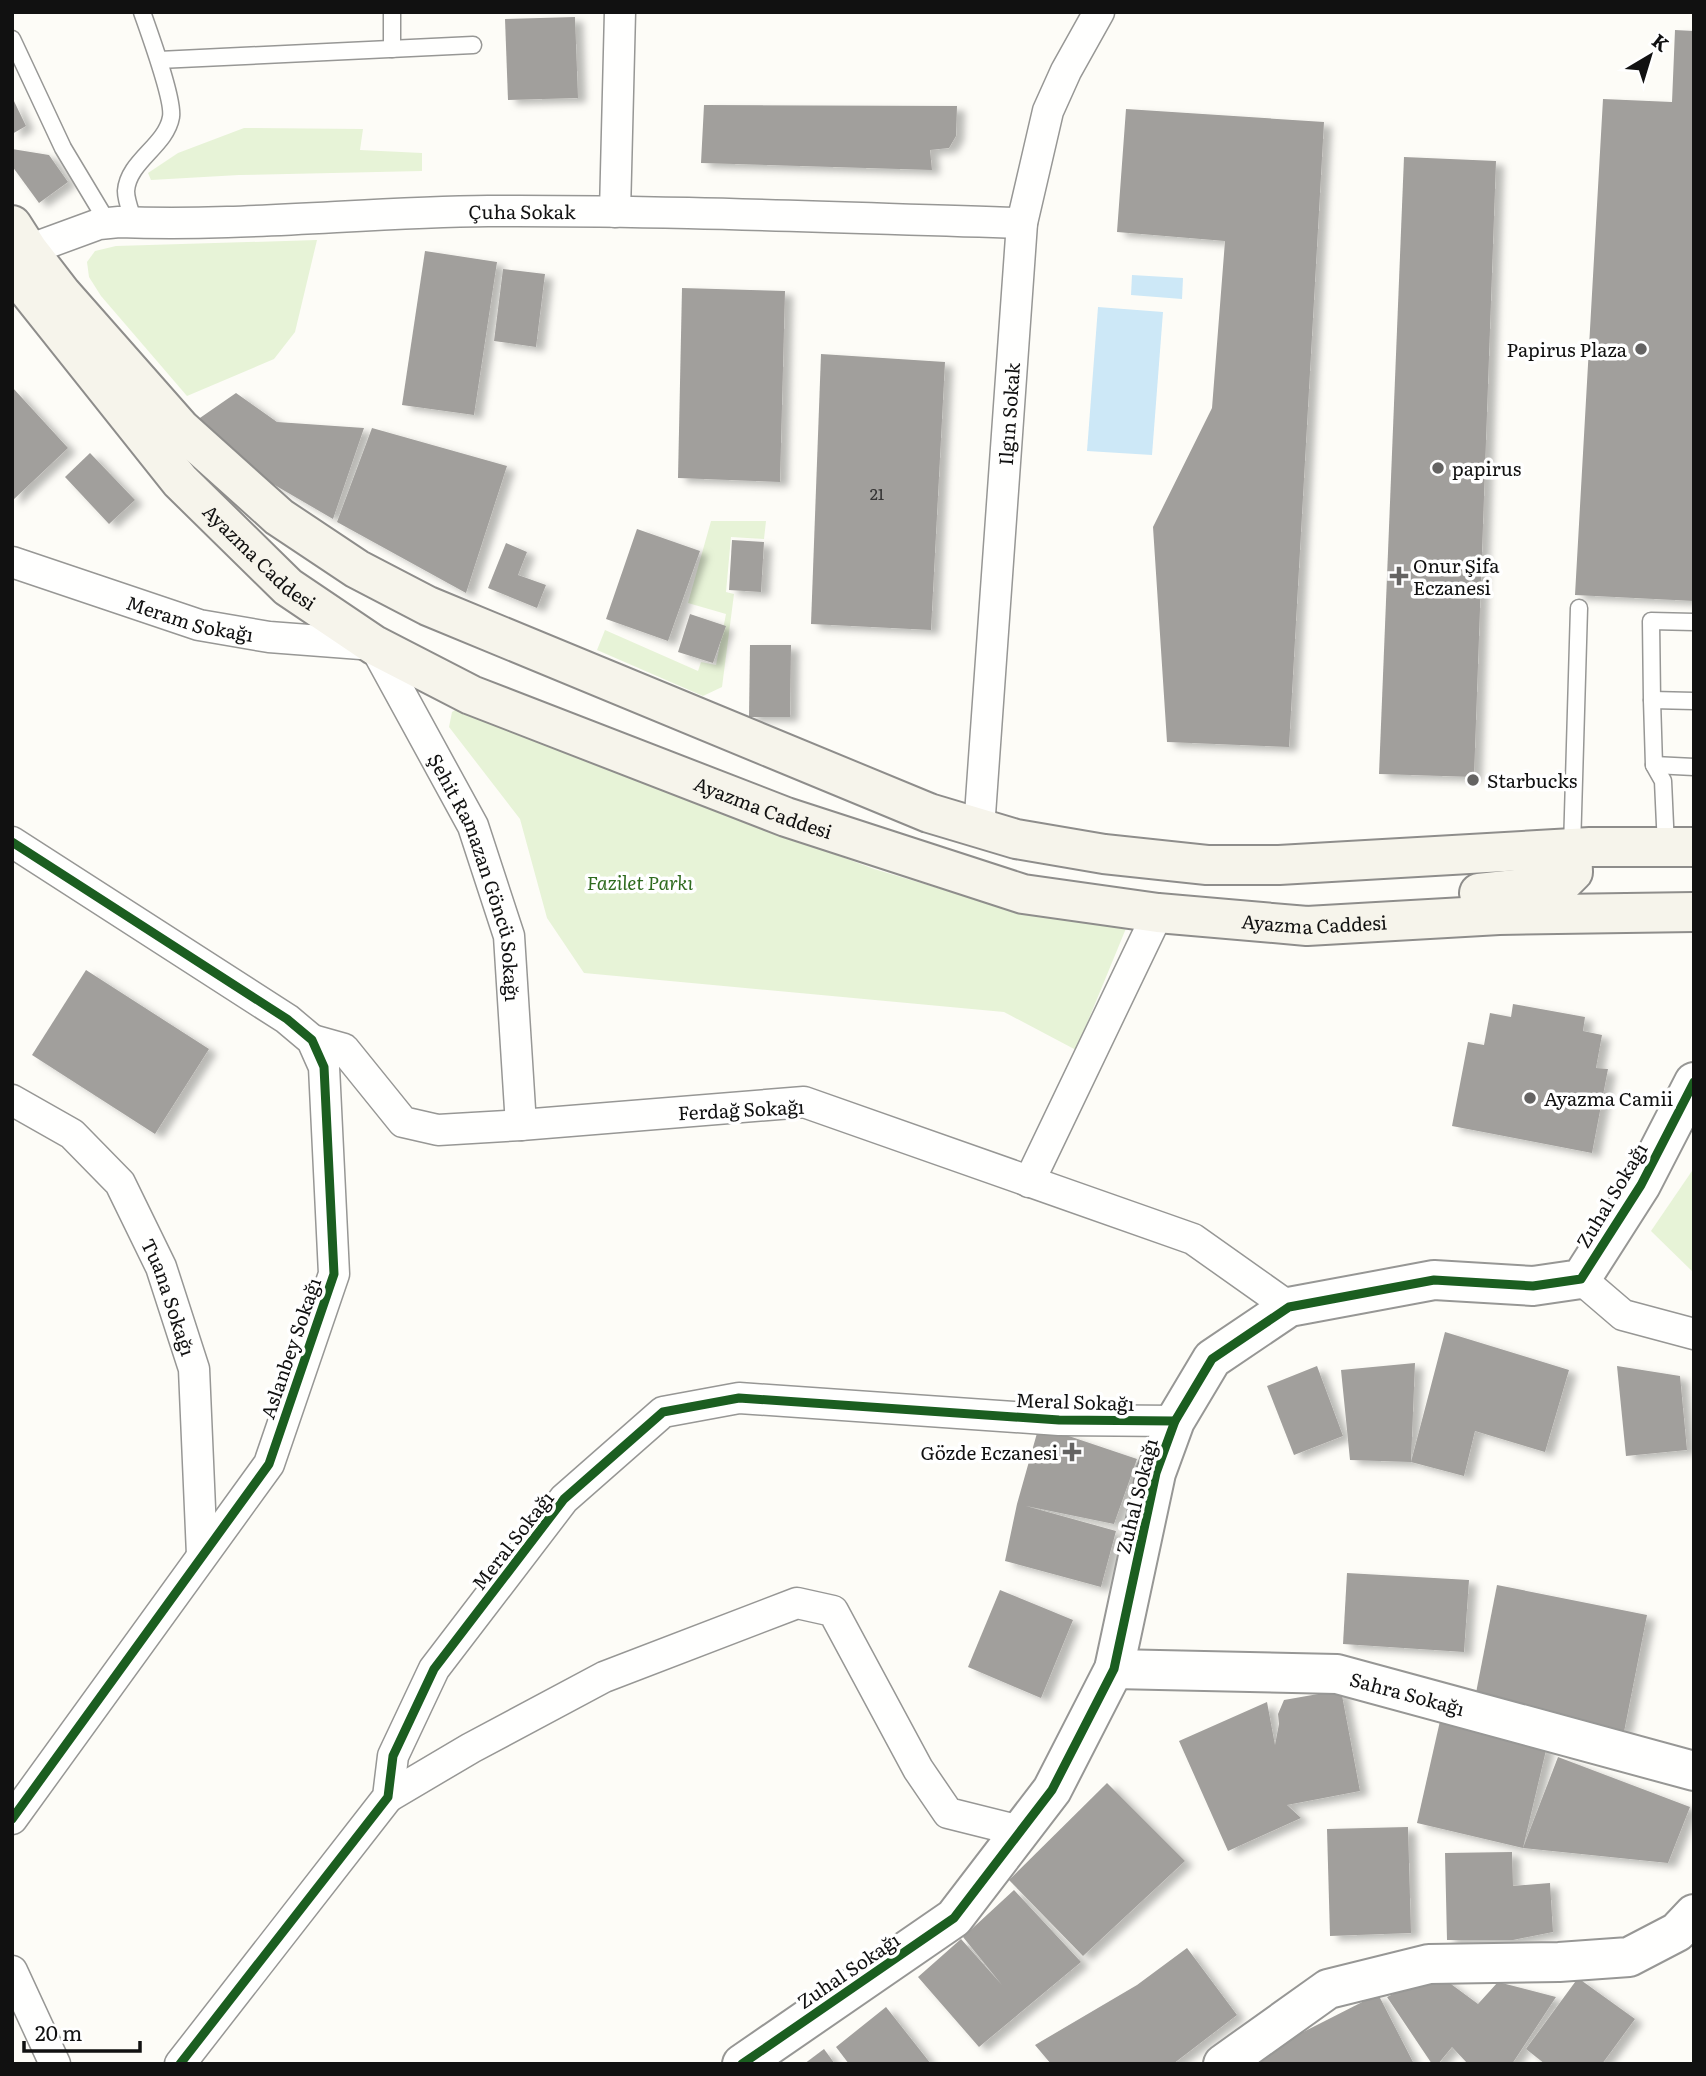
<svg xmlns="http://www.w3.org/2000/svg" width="1706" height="2076" font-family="Literata,serif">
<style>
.green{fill:#e7f3d7}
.water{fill:#cde8f7}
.building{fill:#a19f9c;filter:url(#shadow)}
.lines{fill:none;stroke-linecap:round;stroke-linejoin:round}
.service-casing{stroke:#979795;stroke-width:19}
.minor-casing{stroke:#979795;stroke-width:33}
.tertiary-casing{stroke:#979795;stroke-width:42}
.secondary-casing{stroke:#8e8d8b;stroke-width:42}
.service{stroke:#fffffe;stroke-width:16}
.minor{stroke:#fffffe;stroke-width:30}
.tertiary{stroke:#fffffe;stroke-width:38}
.secondary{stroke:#f6f4eb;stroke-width:38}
.cycleway-casing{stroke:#fff;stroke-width:13}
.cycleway{stroke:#1b5e20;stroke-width:9}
.poi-dot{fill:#646362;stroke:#fff;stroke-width:2.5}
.labels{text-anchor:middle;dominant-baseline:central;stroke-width:7;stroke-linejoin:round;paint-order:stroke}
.number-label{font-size:16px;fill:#353434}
.street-label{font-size:19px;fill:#111;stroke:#fff}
.poi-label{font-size:19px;fill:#111;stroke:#fff;text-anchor:start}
.park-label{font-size:19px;font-style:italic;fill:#2f6b1f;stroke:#fff}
</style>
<defs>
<filter id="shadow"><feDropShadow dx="8" dy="4.5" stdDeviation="3.5" flood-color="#0004"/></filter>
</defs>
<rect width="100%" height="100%" fill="#fdfcf7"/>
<!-- green -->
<g class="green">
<polygon points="244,128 363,129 360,150 422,153 422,171 239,175 151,180 148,173 178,153"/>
<polygon points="317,240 295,332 274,359 187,396 101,296 89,277 87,262 95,251 116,246"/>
<polygon points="711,521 766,521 764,539 731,537 726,592 734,594 722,687 703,696 597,650 605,630 698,671 701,662 716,665 726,614 688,603"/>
<polygon points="467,702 579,758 874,869 1026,914 1127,926 1076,1050 1004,1012 584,973 547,918 520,819 449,727 452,712"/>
<polygon points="1694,1168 1694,1273 1651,1231"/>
</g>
<!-- water -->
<g class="water">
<polygon points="1132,275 1183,278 1182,299 1131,295"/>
<polygon points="1098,307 1163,312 1152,455 1087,451"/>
</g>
<!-- building -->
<g class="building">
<polygon points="575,17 578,98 508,100 505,19"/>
<polygon points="1675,30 1694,31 1694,601 1575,595 1603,99 1672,102"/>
<polygon points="12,97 26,126 12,134"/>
<polygon points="704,105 957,106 956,136 949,148 930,150 932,170 701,163"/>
<polygon points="1126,109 1324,122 1289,747 1167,742 1153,527 1212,408 1225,241 1117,232"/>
<polygon points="12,149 49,155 68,182 39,203 12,166"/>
<polygon points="1404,157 1496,161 1474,777 1379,774"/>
<polygon points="425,251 497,262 474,415 402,405"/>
<polygon points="503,269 545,274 536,347 494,341"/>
<polygon points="682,288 785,291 780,482 678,478"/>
<polygon points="821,354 945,362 931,630 811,624"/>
<polygon points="12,387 68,448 12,501"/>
<polygon points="236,393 277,422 364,428 333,519 266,480 197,420"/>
<polygon points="372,428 507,466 466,593 337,522"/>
<polygon points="90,453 135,500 109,524 65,477"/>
<polygon points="637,529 700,551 668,641 606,619"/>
<polygon points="732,540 764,542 761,592 729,590"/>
<polygon points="506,543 527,552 518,575 546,585 537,608 488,588"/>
<polygon points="690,614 726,626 713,663 678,652"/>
<polygon points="750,645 791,645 790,717 749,717"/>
<polygon points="86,970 209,1049 155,1134 32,1055"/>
<polygon points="1513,1004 1585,1017 1583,1031 1602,1035 1596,1068 1608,1069 1592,1153 1452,1126 1468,1042 1484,1045 1490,1013 1511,1017"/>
<polygon points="1445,1332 1569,1370 1545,1452 1475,1431 1464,1476 1411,1462 1350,1460 1341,1370 1415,1363 1411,1462"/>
<polygon points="1317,1366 1343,1436 1294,1455 1267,1386"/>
<polygon points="1617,1366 1680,1376 1687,1450 1626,1456"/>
<polygon points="1039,1426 1137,1459 1114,1524 1026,1506 1116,1531 1101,1587 1005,1561 1017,1504"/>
<polygon points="1347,1573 1469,1580 1464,1652 1343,1644"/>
<polygon points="1497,1585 1647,1615 1624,1732 1474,1703"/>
<polygon points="1000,1590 1073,1620 1041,1698 968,1667"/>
<polygon points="1341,1690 1360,1791 1287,1805 1301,1818 1228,1851 1179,1741 1267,1702 1275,1745 1279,1724 1278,1714 1284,1700"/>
<polygon points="1440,1721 1547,1746 1523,1848 1417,1823"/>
<polygon points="1558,1757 1690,1807 1668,1863 1523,1848"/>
<polygon points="1107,1783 1185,1861 1083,1956 1009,1880"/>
<polygon points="1408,1827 1411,1933 1330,1936 1327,1829"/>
<polygon points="1512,1852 1513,1886 1550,1883 1553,1932 1513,1940 1447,1940 1445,1853"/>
<polygon points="1014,1890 1081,1962 979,2047 918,1977 961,1939 1002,1985 963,1937"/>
<polygon points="1187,1948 1237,2015 1173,2064 1051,2064 1035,2045 1137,1985"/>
<polygon points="1436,1973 1478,2004 1498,1982 1556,1997 1512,2064 1468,2064 1452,2047 1438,2064 1432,2064 1387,1997"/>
<polygon points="1578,1978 1635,2019 1602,2064 1545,2064 1526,2049"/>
<polygon points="1378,1994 1414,2064 1255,2064 1252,2058"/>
<polygon points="886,2007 931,2064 849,2064 836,2047"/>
<polygon points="824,2049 835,2064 804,2064"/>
</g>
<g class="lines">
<defs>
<g id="service">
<polyline points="392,12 392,49"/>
<polyline points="12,39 63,148 108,223"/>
<polyline points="159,60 473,45"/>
<path d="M134,222C131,212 126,201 126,191C128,161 166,146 171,117C174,100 149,32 142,12"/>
<polyline points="1652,700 1651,621 1694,622"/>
<polyline points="1654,765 1694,767"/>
<polyline points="1666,847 1663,781 1654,765 1652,700 1694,701"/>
<polyline points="1572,848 1579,608"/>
</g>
<g id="minor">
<polyline points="615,212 620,12"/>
<path id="s1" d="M28,250L99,224L119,222C242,227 365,212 488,211C666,210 844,218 1022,223"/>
<path id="s2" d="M12,562L199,625L269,637L374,645L473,826L509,936L521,1125"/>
<path id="s3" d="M979,829L1022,223L1048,111L1066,71L1099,12"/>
<polyline points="12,842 287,1019 312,1040 324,1067 334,1274 269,1464 12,1819"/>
<polyline points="312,1040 344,1049 403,1122 438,1130 521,1125 804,1102 1193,1239 1289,1307"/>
<path id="s4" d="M12,1100L72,1134L120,1183L161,1267L194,1369L202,1555"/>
<polyline points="1029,1182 1158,913"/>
<polyline points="1581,1279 1623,1315 1694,1334"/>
<polyline points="388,1797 471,1748 604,1677 797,1603 833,1611 918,1769 948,1813 1020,1831"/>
<polyline points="12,1971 55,2064"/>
<polyline points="180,2064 388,1797 393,1756 434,1669 564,1499 663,1412 739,1398 1059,1420 1175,1421"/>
</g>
<g id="tertiary">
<path id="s5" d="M1114,1669L1337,1674L1694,1771"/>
<polyline points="742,2064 954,1918 1052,1790 1114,1669 1156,1473 1175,1421 1212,1359 1289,1307 1434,1280 1533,1286 1581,1279 1641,1185 1694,1082"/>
<polyline points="1223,2064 1328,1989 1429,1964 1559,1962 1629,1957 1677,1932 1694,1914"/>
</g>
<g id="secondary">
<polyline points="12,225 28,250 62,294 181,429 279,517 357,569 428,606 929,813 1016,839 1104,854 1207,865 1279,865 1590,847 1694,847"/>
<path id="s6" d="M12,270L180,481L288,587L374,645L471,695L786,817L1023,894L1158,913L1307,926L1499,915L1694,912"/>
<polyline points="1479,893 1561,884 1573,872 1572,848"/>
</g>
</defs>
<!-- service casing -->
<use href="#service" class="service-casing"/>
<!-- minor casing -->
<use href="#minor" class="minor-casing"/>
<!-- tertiary casing -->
<use href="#tertiary" class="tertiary-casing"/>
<!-- secondary casing -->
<use href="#secondary" class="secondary-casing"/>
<!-- service -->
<use href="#service" class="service"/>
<!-- minor -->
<use href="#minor" class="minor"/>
<!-- tertiary -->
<use href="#tertiary" class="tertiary"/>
<!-- secondary -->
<use href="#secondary" class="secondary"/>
<defs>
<g id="cycleway">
<polyline points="12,842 287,1019 312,1040 324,1067 334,1274 269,1464 12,1819"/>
<polyline points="180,2064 388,1797 393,1756 434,1669 564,1499 663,1412 739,1398 1059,1420 1175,1421"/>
<polyline points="742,2064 954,1918 1052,1790 1114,1669 1156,1473 1175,1421 1212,1359 1289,1307 1434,1280 1533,1286 1581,1279 1641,1185 1694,1082"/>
</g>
</defs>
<!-- cycleway casing -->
<use href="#cycleway" class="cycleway-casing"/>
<!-- cycleway -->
<use href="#cycleway" class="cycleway"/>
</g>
<!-- markers -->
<g class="poi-dot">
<circle cx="1641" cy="349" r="7"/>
<circle cx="1438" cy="468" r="7"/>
<path d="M1395.5 565.5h7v7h7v7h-7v7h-7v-7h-7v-7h7z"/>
<circle cx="1473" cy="780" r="7"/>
<circle cx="1530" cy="1098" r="7"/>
<path d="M1068.5 1441.5h7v7h7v7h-7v7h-7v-7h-7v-7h7z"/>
</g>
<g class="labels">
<!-- number labels -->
<g class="number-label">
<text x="877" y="493">21</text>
</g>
<!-- street labels -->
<g class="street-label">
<text stroke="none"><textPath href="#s1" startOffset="499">Çuha Sokak</textPath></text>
<text stroke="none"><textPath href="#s3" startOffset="416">Ilgın Sokak</textPath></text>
<text stroke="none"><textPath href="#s6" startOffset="380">Ayazma Caddesi</textPath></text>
<text stroke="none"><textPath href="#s2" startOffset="187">Meram Sokağı</textPath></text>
<text stroke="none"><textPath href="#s6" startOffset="947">Ayazma Caddesi</textPath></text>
<text stroke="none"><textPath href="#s2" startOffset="630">Şehit Ramazan Göncü Sokağı</textPath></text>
<text stroke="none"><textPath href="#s6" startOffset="1514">Ayazma Caddesi</textPath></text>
<text transform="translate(741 1109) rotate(-3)">Ferdağ Sokağı</text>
<text transform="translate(1611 1195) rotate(-59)">Zuhal Sokağı</text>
<text stroke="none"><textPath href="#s4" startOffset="262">Tuana Sokağı</textPath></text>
<text transform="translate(290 1348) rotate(-71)">Aslanbey Sokağı</text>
<text transform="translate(1075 1401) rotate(2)">Meral Sokağı</text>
<text transform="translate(1136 1496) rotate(-76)">Zuhal Sokağı</text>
<text transform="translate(512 1540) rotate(-52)">Meral Sokağı</text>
<text stroke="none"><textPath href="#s5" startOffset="296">Sahra Sokağı</textPath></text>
<text transform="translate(848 1970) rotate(-34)">Zuhal Sokağı</text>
</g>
<!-- poi labels -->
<g class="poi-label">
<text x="1627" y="349" text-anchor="end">Papirus Plaza</text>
<text x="1452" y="468">papirus</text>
<text x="1413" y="565">Onur Şifa<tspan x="1413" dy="22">Eczanesi</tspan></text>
<text x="1487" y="780">Starbucks</text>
<text x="1544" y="1098">Ayazma Camii</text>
<text x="1058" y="1452" text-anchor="end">Gözde Eczanesi</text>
</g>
<!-- park labels -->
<g class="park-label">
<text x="640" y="882">Fazilet Parkı</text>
</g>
</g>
<!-- border -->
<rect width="1706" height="2076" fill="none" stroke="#111111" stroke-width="28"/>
<!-- north arrow -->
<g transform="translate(1650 56) rotate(38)" stroke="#ffffff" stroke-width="5" paint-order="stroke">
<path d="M0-5L12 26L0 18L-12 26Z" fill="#111111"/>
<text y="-10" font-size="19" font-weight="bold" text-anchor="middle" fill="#111111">K</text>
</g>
<!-- scale -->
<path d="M24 2041v10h116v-10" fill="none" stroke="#111111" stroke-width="3.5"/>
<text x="35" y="2041" font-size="21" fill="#111111" stroke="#ffffff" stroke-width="5" paint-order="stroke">20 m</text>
</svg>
